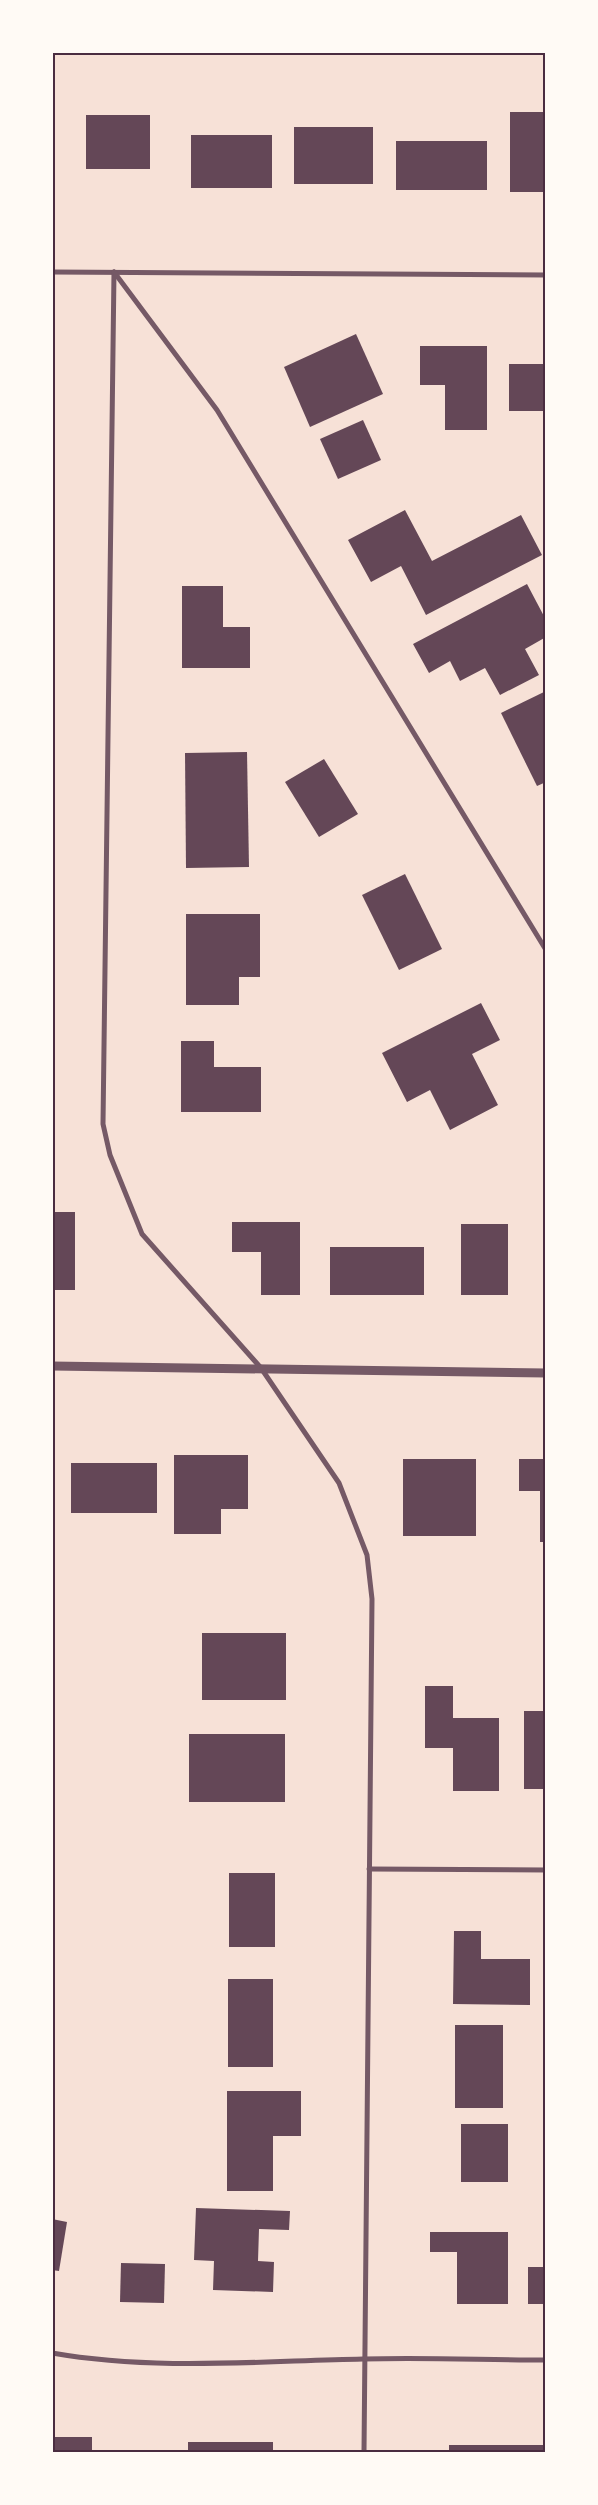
<svg xmlns="http://www.w3.org/2000/svg" width="598" height="2505" font-family="'Source Sans 3',sans-serif">
<style>
.building{fill:#644757}
.lines{fill:none;stroke-linecap:round;stroke-linejoin:round}
.minor{stroke:#755966;stroke-width:5}
.tertiary{stroke:#755966;stroke-width:9}
.neatline{fill:none;stroke:#4a2c40;stroke-width:2}
</style>
<rect width="100%" height="100%" fill="#f7e1d7"/>
<!-- building -->
<g class="building">
<rect x="510" y="112" width="36" height="80"/>
<rect x="86" y="115" width="64" height="54"/>
<rect x="294" y="127" width="79" height="57"/>
<rect x="191" y="135" width="81" height="53"/>
<rect x="396" y="141" width="91" height="49"/>
<polygon points="356,334 383,394 310,427 284,367"/>
<polygon points="420,346 487,346 487,430 445,430 445,385 420,385"/>
<rect x="509" y="364" width="37" height="47"/>
<polygon points="363,420 381,460 338,479 320,439"/>
<polygon points="405,510 432,561 521,515 542,555 426,615 401,566 371,582 348,540"/>
<polygon points="527,584 546,620 546,637 525,649 539,675 500,695 485,668 460,681 450,661 429,673 413,644"/>
<polygon points="182,586 223,586 223,627 250,627 250,668 182,668"/>
<polygon points="546,691 546,782 537,786 501,713"/>
<polygon points="247,752 249,867 186,868 185,753"/>
<polygon points="324,759 358,814 319,837 285,782"/>
<polygon points="405,874 442,949 399,970 362,895"/>
<polygon points="186,914 260,914 260,977 239,977 239,1005 186,1005"/>
<polygon points="481,1003 500,1040 472,1054 498,1105 450,1130 430,1090 407,1102 382,1053"/>
<polygon points="181,1041 214,1041 214,1067 261,1067 261,1112 181,1112"/>
<rect x="52" y="1212" width="23" height="78"/>
<polygon points="232,1222 300,1222 300,1295 261,1295 261,1252 232,1252"/>
<rect x="461" y="1224" width="47" height="71"/>
<rect x="330" y="1247" width="94" height="48"/>
<polygon points="174,1455 248,1455 248,1509 221,1509 221,1534 174,1534"/>
<rect x="403" y="1459" width="73" height="77"/>
<polygon points="519,1459 546,1459 546,1542 540,1542 540,1491 519,1491"/>
<rect x="71" y="1463" width="86" height="50"/>
<rect x="202" y="1633" width="84" height="67"/>
<polygon points="425,1686 453,1686 453,1718 499,1718 499,1791 453,1791 453,1748 425,1748"/>
<rect x="524" y="1711" width="22" height="78"/>
<rect x="189" y="1734" width="96" height="68"/>
<rect x="229" y="1873" width="46" height="74"/>
<polygon points="454,1931 481,1931 481,1959 530,1959 530,2005 453,2004"/>
<rect x="228" y="1979" width="45" height="88"/>
<rect x="455" y="2025" width="48" height="83"/>
<polygon points="227,2091 301,2091 301,2136 273,2136 273,2191 227,2191"/>
<rect x="461" y="2124" width="47" height="58"/>
<polygon points="196,2208 290,2211 289,2230 259,2229 258,2261 274,2262 273,2292 213,2290 214,2261 194,2260"/>
<polygon points="52,2219 67,2222 59,2271 52,2270"/>
<polygon points="430,2232 508,2232 508,2304 457,2304 457,2252 430,2252"/>
<polygon points="121,2263 165,2264 164,2303 120,2302"/>
<rect x="528" y="2267" width="18" height="37"/>
<rect x="52" y="2437" width="40" height="15"/>
<rect x="188" y="2442" width="85" height="10"/>
<rect x="449" y="2445" width="97" height="7"/>
</g>
<g class="lines">
<!-- minor -->
<g class="minor">
<polyline points="52,272 546,275"/>
<polyline points="114,272 103,1124 110,1155 142,1234 261,1368 339,1483 367,1555 372,1599 364,2452"/>
<polyline points="114,272 217,410 546,950"/>
<polyline points="369,1869 546,1870"/>
<path d="M52,2353C155,2371 260,2361 363,2359C424,2357 485,2360 546,2360"/>
</g>
<!-- tertiary -->
<polyline class="tertiary" points="52,1366 546,1373"/>
</g>
<!-- border -->
<rect width="598" height="2505" fill="none" stroke="#fffaf5" stroke-width="108"/>
<rect x="54" y="54" width="490" height="2397" class="neatline"/>
</svg>
